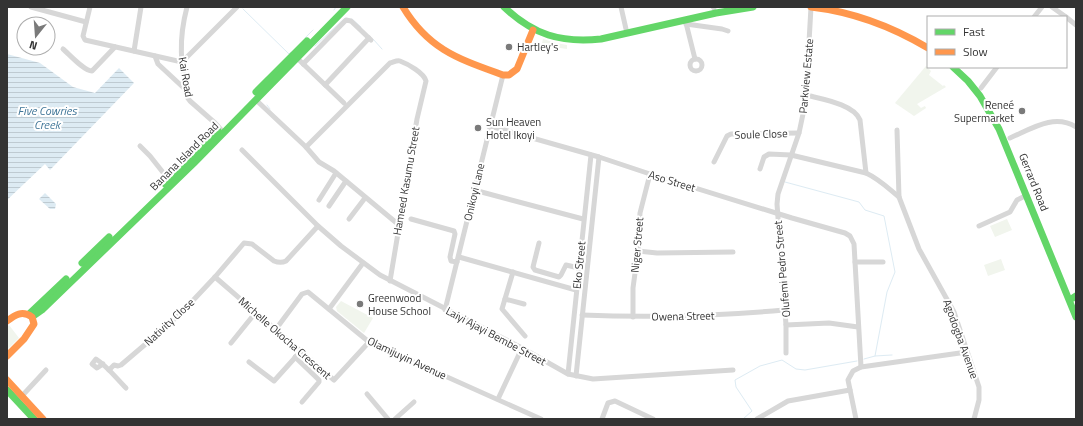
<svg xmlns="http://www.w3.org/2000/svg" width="1083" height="426" font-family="'Titillium Web',sans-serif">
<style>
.green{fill:#f1f5ed}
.water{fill:url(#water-rules)}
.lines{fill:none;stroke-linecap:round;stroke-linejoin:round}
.stream{stroke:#ddebf3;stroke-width:1}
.street{stroke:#d7d7d7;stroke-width:5}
.fast{stroke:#63d668;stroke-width:7}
.slow{stroke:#ff974d;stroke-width:7}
.poi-dot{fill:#7a7a7a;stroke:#fff;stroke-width:1.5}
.labels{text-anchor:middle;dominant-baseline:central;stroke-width:4;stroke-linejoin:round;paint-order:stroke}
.poi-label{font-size:11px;fill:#333;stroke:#fff;text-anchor:start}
.street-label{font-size:11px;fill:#333;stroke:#fff}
.water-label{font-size:12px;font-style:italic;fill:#3f7597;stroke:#fff}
</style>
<defs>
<pattern id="water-rules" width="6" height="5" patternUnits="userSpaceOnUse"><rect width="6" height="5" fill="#ddebf3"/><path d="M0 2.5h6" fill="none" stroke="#becad1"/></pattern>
</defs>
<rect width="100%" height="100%" fill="#fff"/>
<!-- green -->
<g class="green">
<polygon points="543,39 556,43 567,45 567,49 553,47 542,43"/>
<polygon points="926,66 931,71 929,75 943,86 944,85 946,87 917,104 921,108 925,106 926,108 914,116 895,103"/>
<polygon points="1007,219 1012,230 995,237 990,226"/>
<polygon points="1001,259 1005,270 988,276 984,265"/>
<polygon points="341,301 373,318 364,333 337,311 336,307"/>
<polygon points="9,325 19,338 7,350 7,327"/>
</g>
<!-- water -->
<g class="water">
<polygon points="7,54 40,63 73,87 95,93 119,68 134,83 50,170 45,164 7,200"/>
<polygon points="45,193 56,204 55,209 50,209 39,199"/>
</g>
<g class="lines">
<!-- stream -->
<g class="stream">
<polyline points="243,9 289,54 291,52"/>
<polyline points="334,10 336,7"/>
<polyline points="352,19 361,27"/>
<polyline points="305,38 313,30"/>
<polyline points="373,39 382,49"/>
<polyline points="315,46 344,19"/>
<polyline points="267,105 270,109"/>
<polyline points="785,182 859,202 865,210 884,216 895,272 887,292 875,356"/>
<polyline points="864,359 875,356 892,355"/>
<polyline points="743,419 752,411 736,387 735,380 760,366 782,360 796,369 805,370 857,361"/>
</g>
<!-- street -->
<g class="street">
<polyline points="31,7 86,22"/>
<polyline points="90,7 83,36 85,40 182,62 237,7"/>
<path d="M187,7C178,41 181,63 187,97L190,101L215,123L223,132"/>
<polyline points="621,7 626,29"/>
<polyline points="713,7 714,8"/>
<polyline points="1052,7 1066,17"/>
<polyline points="1034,17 1042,7"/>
<polyline points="1066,17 1076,25"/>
<polyline points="686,23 695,59"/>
<polyline points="686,24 722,29 728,31"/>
<path d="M63,49C69,54 84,71 92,71L115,47"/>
<polyline points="134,51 141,7"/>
<polyline points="155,56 158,64 186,90"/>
<polyline points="297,58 344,103"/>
<circle cx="696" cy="65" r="6"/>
<polyline points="303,64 346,20 351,21 371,40"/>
<polyline points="325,85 369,38"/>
<polyline points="981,88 997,67"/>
<path d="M806,95C821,99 854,104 860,120L866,173"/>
<polyline points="256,100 306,147 319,162 334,171 399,225"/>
<polyline points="490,126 599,157 650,174 792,218 845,233 850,236 854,244 861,367"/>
<polyline points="897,130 899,197 919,249 954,312 979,387 979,400 974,419"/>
<path d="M1010,138C1031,129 1054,113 1076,127"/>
<polyline points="140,146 150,156 169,180"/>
<path d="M306,147L390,63C394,62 397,60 400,61C408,64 424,73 426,81L417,119L390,281"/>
<polyline points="242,150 318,226 341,246 380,275 522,348 568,374 593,379 733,370"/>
<polyline points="714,162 727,136 731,134 799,133"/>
<path d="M760,169L764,157L769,154L791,155L866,173C879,179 888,188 899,197"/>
<polyline points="474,190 583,219"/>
<polyline points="319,200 336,173"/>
<polyline points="329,206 346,181"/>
<polyline points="349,219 365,198"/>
<polyline points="411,219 454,231 455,234 450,257 451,261 457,262"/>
<polyline points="979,226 1010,212 1017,200 1027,195"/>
<polyline points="539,243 533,267 535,270 559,277 561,275 566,265 579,268"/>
<polyline points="638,251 657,253 733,252"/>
<polyline points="459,257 576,290"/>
<polyline points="855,262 883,262"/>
<polyline points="513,272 502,309 525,336"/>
<polyline points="215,277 334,380 369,342"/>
<polyline points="505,299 524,304"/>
<polyline points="329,309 363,263"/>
<polyline points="445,310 503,75"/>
<path d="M582,315C650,318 717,316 784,310"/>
<polyline points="633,317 633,288 638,251 640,213 650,174"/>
<polyline points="786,325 829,323 858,327"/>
<polyline points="276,329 302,294 308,292 369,342 541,419"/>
<polyline points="231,343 256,312"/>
<polyline points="786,353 786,325 777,204 778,194 799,133 803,114 806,95 811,7"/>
<polyline points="295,357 319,380 319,382 302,402"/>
<polyline points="249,362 274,381 301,351"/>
<path d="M103,364L97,368L92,364L96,359C107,366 117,379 126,388"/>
<path d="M109,370L114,365L118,366L121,365L168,325L184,310L215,277L244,243L252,244L274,261C279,263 282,263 286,261L318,226"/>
<polyline points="568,374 591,155"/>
<polyline points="576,376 599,157"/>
<polyline points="367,394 388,419"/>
<polyline points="21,397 46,370"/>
<polyline points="498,399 522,348"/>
<polyline points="395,419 414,402"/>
<polyline points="602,419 608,403 615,401 653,419"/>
<polyline points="757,419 788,401 850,390"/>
<polyline points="856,419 848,380 853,371 861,367 967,352"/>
</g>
<!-- fast -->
<g class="fast">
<path d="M504,7C534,35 560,43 601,39L716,13L753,7"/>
<polyline points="953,67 968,81 980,96 999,129 1076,317"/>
<polyline points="256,92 307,41"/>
<polyline points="165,184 218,131"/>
<polyline points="82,263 109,237"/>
<polyline points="1073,298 1076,296"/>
<polyline points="29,314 66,279"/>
<polyline points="32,317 42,310 194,163 347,7"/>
<polyline points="7,390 34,419"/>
</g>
<!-- slow -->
<g class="slow">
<path d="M403,7C429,50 459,59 503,75H509L517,69L533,30"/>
<path d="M811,7C854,12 891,26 928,48"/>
<path d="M7,321C15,315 22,310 32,317L34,324L24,339L7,356"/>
<polyline points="7,380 43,419"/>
</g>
</g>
<!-- markers -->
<g class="poi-dot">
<circle cx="509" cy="47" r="4"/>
<circle cx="1022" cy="111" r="4"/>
<circle cx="478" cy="128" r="4"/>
<circle cx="360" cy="304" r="4"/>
</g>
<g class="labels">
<!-- poi labels -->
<g class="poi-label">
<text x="517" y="47">Hartley's</text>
<text x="1014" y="105" text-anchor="end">Reneé<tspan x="1014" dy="13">Supermarket</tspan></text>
<text x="486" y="122">Sun Heaven<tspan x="486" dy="13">Hotel Ikoyi</tspan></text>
<text x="368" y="298">Greenwood<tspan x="368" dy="13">House School</tspan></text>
</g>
<!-- street labels -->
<g class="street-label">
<text transform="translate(806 76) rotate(-85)">Parkview Estate</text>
<text transform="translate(186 77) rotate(80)">Kai Road</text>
<text transform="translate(761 134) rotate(-2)">Soule Close</text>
<text transform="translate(184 156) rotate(-45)">Banana Island Road</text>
<text transform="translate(406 181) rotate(-80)">Hameed Kasumu Street</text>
<text transform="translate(672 181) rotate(17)">Aso Street</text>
<text transform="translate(1034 182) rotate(68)">Gerrard Road</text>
<text transform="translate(474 192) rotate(-77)">Onikoyi Lane</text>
<text transform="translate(637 245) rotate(-85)">Niger Street</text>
<text transform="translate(579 265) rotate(-84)">Eko Street</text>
<text transform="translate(782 269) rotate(-95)">Olufemi Pedro Street</text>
<text transform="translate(683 316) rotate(-1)">Owena Street</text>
<text transform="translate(169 322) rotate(-43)">Nativity Close</text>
<text transform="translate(496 336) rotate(28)">Laiyi Ajayi Bembe Street</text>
<text transform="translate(285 338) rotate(41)">Michelle Okocha Crescent</text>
<text transform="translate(961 339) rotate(70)">Agodogba Avenue</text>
<text transform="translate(407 358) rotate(25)">Olamijuyin Avenue</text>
</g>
<!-- water labels -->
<g class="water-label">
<text x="47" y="110">Five Cowries<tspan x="47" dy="14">Creek</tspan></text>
</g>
</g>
<!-- border -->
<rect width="1083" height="426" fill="none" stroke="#333333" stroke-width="16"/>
<!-- legend -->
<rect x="927" y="16" width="140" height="52" fill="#ffffff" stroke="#adadad"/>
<rect x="935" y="29" width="20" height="6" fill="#63d668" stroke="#adadad"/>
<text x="963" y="36" font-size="12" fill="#333333">Fast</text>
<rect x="935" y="49" width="20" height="6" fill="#ff974d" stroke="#adadad"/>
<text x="963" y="56" font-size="12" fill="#333333">Slow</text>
<!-- north arrow -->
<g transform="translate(36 36) rotate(197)"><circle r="19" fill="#ffffff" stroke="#adadad"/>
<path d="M0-3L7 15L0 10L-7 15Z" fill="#7a7a7a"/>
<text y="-6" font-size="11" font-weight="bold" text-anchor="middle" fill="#333333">N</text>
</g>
</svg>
